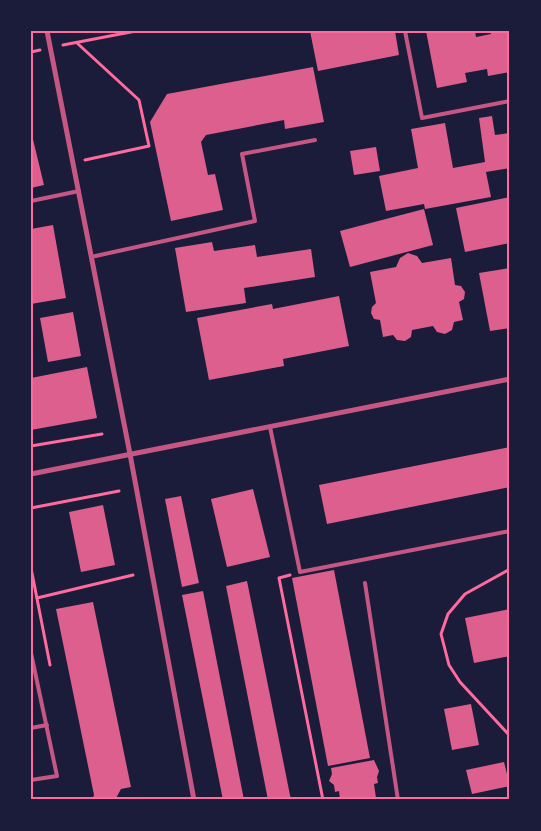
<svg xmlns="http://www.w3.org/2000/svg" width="541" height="831" font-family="Barlow,sans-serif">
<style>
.building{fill:#dd5f8e}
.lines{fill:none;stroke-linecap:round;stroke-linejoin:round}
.path{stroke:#ff6b9d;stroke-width:3}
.service{stroke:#c65784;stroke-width:4}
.minor{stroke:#c65784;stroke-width:5}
.neatline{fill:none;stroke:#ff6b9d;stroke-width:2}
</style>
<rect width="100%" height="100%" fill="#1b1b3a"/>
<!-- building -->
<g class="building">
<polygon points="310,31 395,31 399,55 318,71"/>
<polygon points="426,31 475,31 476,37 491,34 491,31 510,31 510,72 488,76 487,69 465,73 467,82 437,88"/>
<polygon points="313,67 324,122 285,129 284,120 206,135 201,142 208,175 215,174 223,210 171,221 150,122 167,94"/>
<polygon points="492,116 495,135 510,133 510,168 486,172 491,197 425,209 424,204 386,211 379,176 418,168 411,129 445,123 453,168 485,162 479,118"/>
<polygon points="31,131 44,185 31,188"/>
<polygon points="376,147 380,171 354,175 350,151"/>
<polygon points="510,197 510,243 465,252 456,208"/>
<polygon points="424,209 433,245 350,267 340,231"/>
<polygon points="53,225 66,298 31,304 31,229"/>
<polygon points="212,242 214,251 255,245 257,257 311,249 315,277 244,288 246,303 186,312 175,248"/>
<polygon points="408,253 417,256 422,263 451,258 455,285 461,286 465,292 464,299 459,302 463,320 454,322 452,330 445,334 437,332 433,326 412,330 411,337 405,341 397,340 393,335 383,337 380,320 374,319 371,313 372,307 376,303 370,272 396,267 400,258"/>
<polygon points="510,268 510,328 490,331 479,273"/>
<polygon points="339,296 349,346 283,359 284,366 209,380 197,318 272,304 273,309"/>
<polygon points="73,312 81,356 48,362 40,318"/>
<polygon points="87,367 97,418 31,430 31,378"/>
<polygon points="510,447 510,487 327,524 319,485"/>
<polygon points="253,489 270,557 227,567 211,499"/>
<polygon points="181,496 199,583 182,587 165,499"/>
<polygon points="103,505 115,565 81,572 69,512"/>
<polygon points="334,570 370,758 328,766 292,578"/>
<polygon points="247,581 291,800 268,800 226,586"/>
<polygon points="203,591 244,800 223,800 182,595"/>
<polygon points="93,602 131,787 121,789 115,800 92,800 94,795 56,609"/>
<polygon points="510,609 510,656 474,663 465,618"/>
<polygon points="471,704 479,745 452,750 444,709"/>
<polygon points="374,760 379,771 377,777 378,783 374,784 376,798 384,797 385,800 340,800 339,791 335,792 334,785 329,781 332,774 331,768"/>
<polygon points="504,762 510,786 472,794 466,770"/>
</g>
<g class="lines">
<!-- path -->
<g class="path">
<polyline points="77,43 139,100 149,146 85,160"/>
<polyline points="63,45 136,31"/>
<polyline points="31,52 40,50"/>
<polyline points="31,446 102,434"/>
<polyline points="31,508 119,491"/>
<polyline points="31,568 50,665"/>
<polyline points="510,569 465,594 448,614 441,634 449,665 460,682 510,736"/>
<polyline points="290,575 279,578 323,800"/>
<polyline points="37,598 133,575"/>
</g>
<!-- service -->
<g class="service">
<polyline points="405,31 422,118 510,101"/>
<polyline points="31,201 79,191"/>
<polyline points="91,257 255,221 242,154 315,140"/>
<polyline points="270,427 300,572 510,531"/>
<polyline points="365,583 398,800"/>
<polyline points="31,653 57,776 31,780"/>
<polyline points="31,728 47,725"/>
</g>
<!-- minor -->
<g class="minor">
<polyline points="47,31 130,454 194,800"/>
<polyline points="31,474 510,379"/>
</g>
</g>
<!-- border -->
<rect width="541" height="831" fill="none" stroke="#1b1b3a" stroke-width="65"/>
<rect x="32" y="32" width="476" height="766" class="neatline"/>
</svg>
